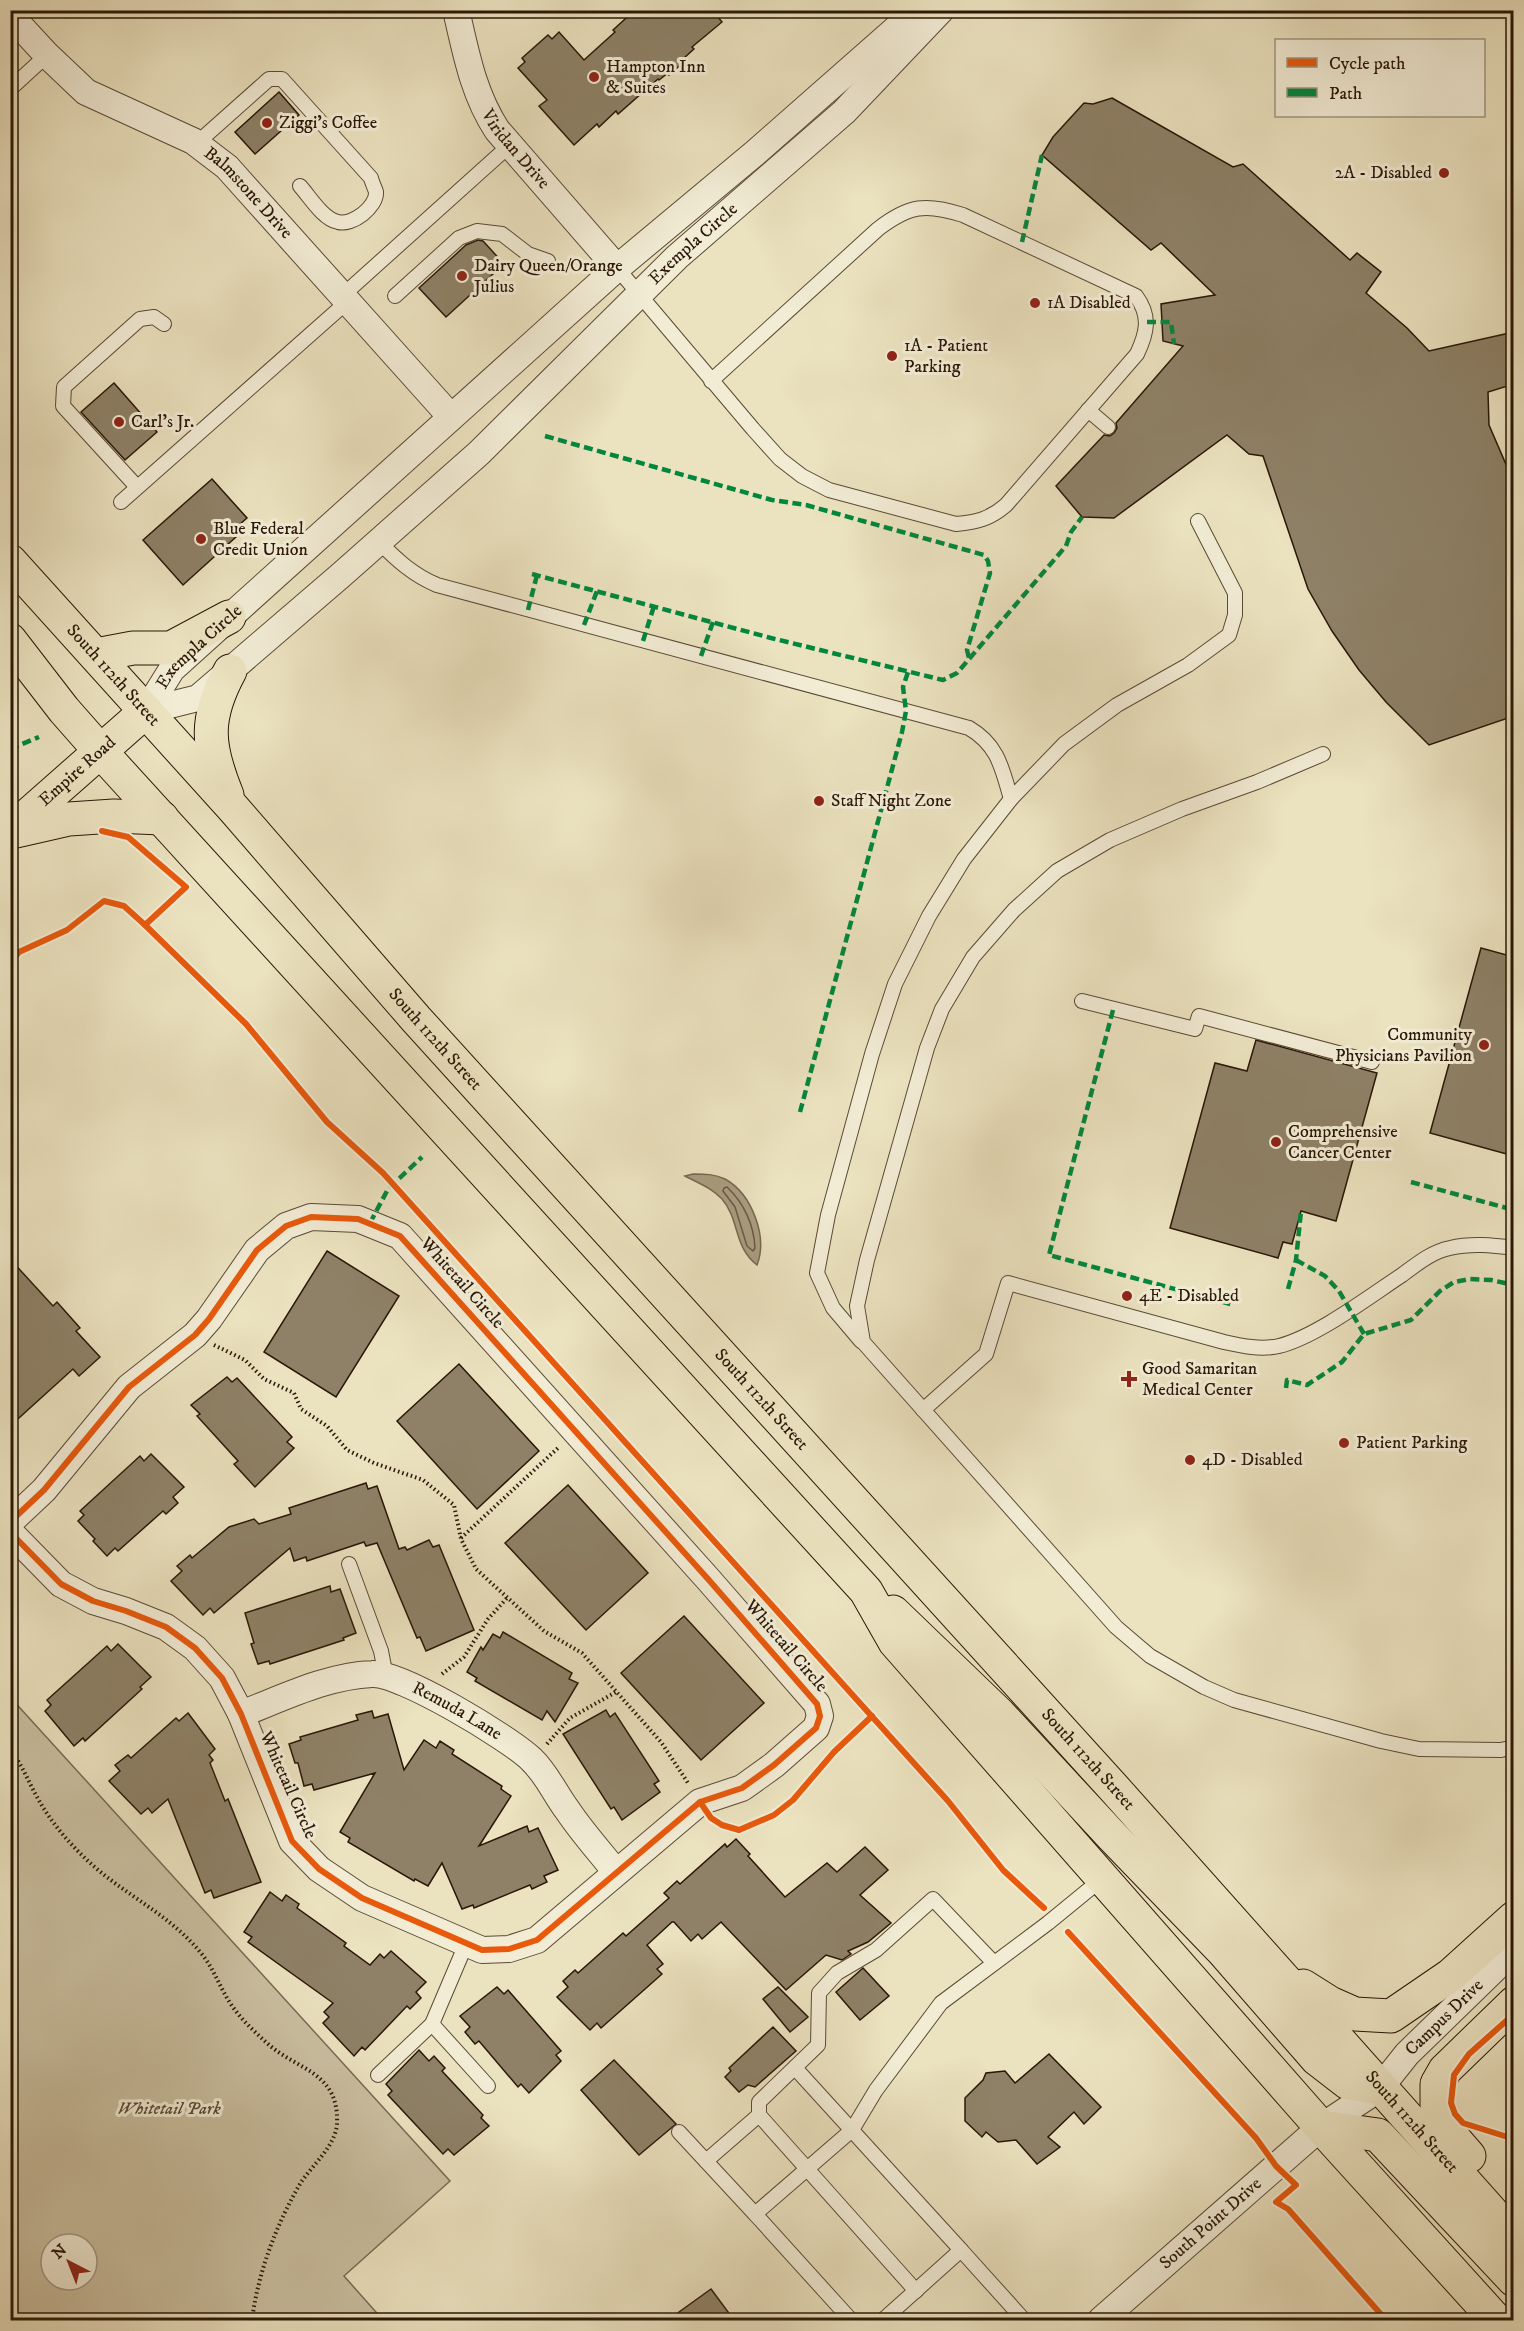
<svg xmlns="http://www.w3.org/2000/svg" width="1524" height="2331" font-family="'IM FELL DW Pica',serif">
<style>
.green{fill:#cabfa0;stroke:#7a6b54;stroke-width:1.5;fill-rule:evenodd}
.water{fill:#a99d80;stroke:#766750;stroke-width:1.5}
.lines{fill:none;stroke-linecap:round;stroke-linejoin:round}
.shore{stroke:#6a5a44;stroke-width:1.5}
.building{fill:#8e8167;stroke:#2a1707;stroke-width:1.5}
.lane-casing{stroke:#5a4a35;stroke-width:16}
.street-casing{stroke:#5a4a35;stroke-width:28}
.primary-casing{stroke:#2a1707;stroke-width:35}
.path{stroke:#2a1707;stroke-width:4;stroke-dasharray:1.5 3;stroke-linecap:butt}
.lane{stroke:#f2ecd5;stroke-width:14}
.street{stroke:#f2ecd5;stroke-width:26}
.primary{stroke:#ebe2bf;stroke-width:33}
.quiet{stroke:#00873e;stroke-width:4.5;stroke-dasharray:9 4.5;stroke-linecap:butt}
.cycleway-casing{stroke:#f2ecd5;stroke-width:10}
.cycleway{stroke:#e8590c;stroke-width:6}
.poi-dot{fill:#8f2418;stroke:#f2ecd5;stroke-width:2}
.labels{text-anchor:middle;dominant-baseline:central;stroke-width:6;stroke-linejoin:round;paint-order:stroke}
.poi-label{font-size:18px;fill:#2a1707;stroke:#f2ecd5;text-anchor:start}
.street-label{font-size:18px;fill:#2a1707;stroke:#f2ecd5}
.park-label{font-size:18px;font-style:italic;fill:#5a4935;stroke:#f2ecd5}
</style>
<rect width="100%" height="100%" fill="#ebe2bf"/>
<filter id="stains"><feTurbulence type="fractalNoise" baseFrequency=".00333" numOctaves="4"/><feColorMatrix values="0 0 0 0 .2 0 0 0 0 .09 0 0 0 0 .02 0 0 0 .5 -.17"/></filter>
<radialGradient id="worn" r=".72"><stop offset=".6" stop-color="#630" stop-opacity="0"/><stop offset="1" stop-color="#630" stop-opacity=".3"/></radialGradient>
<!-- green -->
<path class="green" d="M10,1697L450,2181L344,2276L383,2320H11ZM51,2244H87V2280H51Z"/>
<!-- water -->
<path class="water" d="M693,1174C705,1174 715,1174 725,1179C752,1194 768,1237 757,1265C733,1246 740,1220 722,1199C712,1188 698,1183 685,1176Z"/>
<g class="lines">
<!-- shore -->
<path class="shore" d="M727,1187C744,1203 754,1225 755,1248L753,1251L747,1246L735,1207L723,1191L724,1188Z"/>
</g>
<!-- building -->
<g class="building">
<polygon points="635,10 712,10 722,22 692,47 694,49 684,58 686,60 669,75 668,73 659,80 658,79 618,114 616,111 599,127 597,124 574,145 539,106 547,100 518,68 525,62 522,58 548,35 552,39 559,32 584,60 615,32 613,30"/>
<polygon points="279,92 299,115 255,154 235,132"/>
<polygon points="1112,98 1233,167 1243,164 1350,260 1357,253 1381,272 1366,293 1407,328 1429,351 1514,332 1514,384 1488,392 1489,425 1514,483 1514,716 1429,745 1386,702 1359,670 1332,631 1308,589 1263,456 1249,454 1227,435 1114,518 1082,517 1056,486 1104,435 1110,436 1114,433 1117,428 1116,423 1183,346 1163,341 1161,304 1215,295 1161,243 1151,250 1042,155 1053,137 1084,103 1093,104"/>
<polygon points="478,240 483,241 504,264 446,317 419,288 466,245"/>
<polygon points="114,383 157,432 125,460 81,412"/>
<polygon points="212,479 247,518 231,532 236,537 183,585 143,540"/>
<polygon points="1481,948 1514,957 1514,1156 1430,1133"/>
<polygon points="1256,1040 1377,1073 1336,1221 1301,1211 1292,1244 1283,1242 1278,1258 1170,1228 1215,1063 1247,1071"/>
<polygon points="327,1251 399,1296 336,1397 264,1352"/>
<polygon points="10,1259 53,1306 57,1302 80,1328 76,1331 100,1357 79,1376 73,1369 10,1426"/>
<polygon points="459,1364 539,1451 477,1509 397,1421"/>
<polygon points="227,1377 232,1382 237,1378 292,1437 287,1442 294,1448 255,1487 234,1464 238,1461 197,1416 200,1414 191,1405"/>
<polygon points="151,1454 184,1487 173,1497 178,1503 166,1514 163,1511 118,1551 115,1548 107,1556 93,1541 95,1539 78,1521 84,1515 80,1511 140,1456 144,1461"/>
<polygon points="366,1483 368,1489 377,1486 399,1549 405,1547 407,1550 429,1540 433,1547 439,1545 474,1630 426,1651 420,1637 417,1638 377,1543 366,1546 364,1542 307,1561 306,1557 294,1561 290,1548 214,1613 210,1608 203,1615 171,1581 182,1571 177,1566 190,1555 192,1558 229,1527 254,1519 259,1524 291,1514 289,1508"/>
<polygon points="568,1485 648,1573 586,1630 505,1543"/>
<polygon points="330,1586 331,1592 340,1589 356,1633 343,1638 344,1640 270,1664 269,1661 258,1664 251,1644 254,1643 245,1613"/>
<polygon points="684,1616 764,1703 701,1760 621,1673"/>
<polygon points="503,1632 572,1673 569,1679 578,1683 555,1722 547,1711 542,1720 475,1681 477,1678 467,1672 481,1647 483,1650 493,1634 500,1638"/>
<polygon points="118,1644 151,1677 140,1687 142,1689 85,1741 83,1738 74,1746 45,1711 51,1705 47,1700 107,1646 111,1651"/>
<polygon points="606,1710 610,1717 615,1713 659,1781 654,1784 660,1792 622,1820 614,1807 611,1809 563,1734"/>
<polygon points="372,1711 374,1718 388,1714 404,1770 424,1740 436,1748 440,1741 454,1750 452,1754 502,1786 501,1789 511,1796 479,1846 527,1826 529,1832 538,1828 558,1870 544,1876 547,1882 532,1889 530,1885 474,1908 473,1905 462,1909 442,1863 428,1886 415,1879 414,1881 348,1842 350,1838 340,1832 375,1773 314,1790 312,1784 304,1786 298,1763 295,1763 289,1744 301,1740 300,1737 358,1720 356,1715"/>
<polygon points="188,1713 215,1749 209,1755 213,1760 210,1763 225,1801 228,1799 261,1882 214,1898 211,1890 205,1893 168,1799 152,1813 148,1808 141,1814 109,1781 120,1771 115,1765 128,1755 131,1758 176,1718 179,1721"/>
<polygon points="736,1839 750,1854 748,1856 785,1897 827,1863 837,1872 865,1847 888,1870 860,1895 891,1923 868,1942 848,1951 851,1954 842,1960 826,1955 786,1990 721,1922 702,1939 698,1934 691,1941 674,1922 672,1922 647,1945 663,1964 657,1969 662,1974 601,2028 597,2023 590,2030 557,1997 568,1987 563,1981 575,1970 578,1973 623,1933 626,1936 669,1898 664,1893 677,1881 680,1884 725,1844 727,1847"/>
<polygon points="270,1892 282,1901 286,1895 299,1904 297,1908 346,1943 344,1946 370,1965 380,1954 384,1958 391,1951 426,1982 416,1992 421,1998 410,2009 407,2006 365,2050 362,2047 354,2056 323,2023 329,2017 324,2012 333,2003 248,1942 252,1937 244,1932"/>
<polygon points="863,1968 889,1996 860,2020 836,1992"/>
<polygon points="497,1987 504,1994 508,1990 561,2051 556,2055 561,2061 529,2093 521,2084 518,2087 479,2041 475,2044 465,2032 470,2027 460,2016"/>
<polygon points="778,1987 808,2017 790,2032 763,1999"/>
<polygon points="773,2027 796,2051 755,2087 748,2085 739,2092 725,2077 731,2071 729,2068"/>
<polygon points="419,2050 429,2061 434,2056 445,2068 442,2071 483,2115 481,2118 489,2126 454,2155 448,2149 443,2154 388,2095 392,2091 386,2084"/>
<polygon points="1049,2054 1101,2107 1084,2124 1074,2112 1048,2137 1060,2147 1037,2164 1016,2140 998,2142 986,2132 982,2137 965,2121 965,2098 983,2080 986,2073 1005,2071 1015,2083"/>
<polygon points="614,2060 676,2124 639,2155 581,2090"/>
<polygon points="711,2289 734,2320 668,2320"/>
</g>
<g class="lines">
<defs>
<g id="lane">
<polyline points="10,89 47,55"/>
<path d="M196,144L269,79H282L371,178C372,183 375,188 376,192C377,207 352,226 338,222C323,219 310,197 300,186"/>
<path d="M617,268L753,429L780,459L802,476L829,490L956,524C977,522 990,519 1006,505L1137,354C1147,333 1151,316 1136,296L963,215C926,203 909,205 878,229L711,381"/>
<polyline points="342,296 510,145"/>
<polyline points="395,296 459,238 477,231 502,234 528,254 548,261"/>
<polyline points="1088,410 1108,427"/>
<polyline points="137,487 63,406 64,387 140,319 154,317 164,324"/>
<polyline points="121,502 347,302"/>
<path d="M379,542C397,560 413,575 437,585L969,728C998,745 1002,768 1011,799"/>
<polyline points="1323,754 1257,782 1182,809 1110,840 1057,871 1014,910 973,957 942,1009 927,1048 867,1260 857,1306 863,1342 1116,1627 1150,1656 1204,1687 1234,1700 1381,1741 1419,1749 1501,1750 1514,1747"/>
<polyline points="1082,1001 1195,1029 1199,1016 1372,1062"/>
<polyline points="861,1341 833,1308 817,1273 828,1215 872,1054 895,984 929,916 964,859 1011,799 1064,744 1117,705 1188,665 1229,635 1235,615 1235,593 1198,521"/>
<path d="M923,1410L986,1354L1008,1283L1224,1342C1242,1346 1261,1350 1279,1346C1316,1337 1370,1296 1402,1275C1417,1264 1431,1252 1450,1248C1471,1243 1492,1245 1514,1248"/>
<polyline points="349,1564 381,1651 386,1677"/>
<polyline points="466,1944 432,2024 488,2086"/>
<polyline points="796,2069 961,2250"/>
<polyline points="378,2075 432,2024"/>
<polyline points="759,2115 916,2291"/>
<polyline points="679,2132 755,2214 852,2130 876,2090 941,2003 1048,1923 1103,1878"/>
<polyline points="706,2161 759,2115 759,2102 818,2045 819,1993 837,1973 876,1950 933,1899 994,1963"/>
<polyline points="755,2214 851,2320"/>
<polyline points="883,2320 961,2250 1024,2320"/>
</g>
<g id="street">
<path id="s1" d="M456,10C466,53 473,93 497,130L617,268"/>
<path id="s2" d="M10,15L47,55L86,92L193,141L227,167L451,417"/>
<path id="s3" d="M146,711L198,698L340,576L479,453L677,257L844,112L941,10"/>
<path id="s4" d="M146,711L172,669L617,268L755,153L897,28L931,10"/>
<polyline points="10,1522 44,1490 129,1387 195,1335 209,1319 257,1250 286,1226 311,1217 358,1219 400,1236 708,1579 817,1704 820,1716 816,1728 774,1765 742,1788 700,1802 537,1940 509,1949 482,1950 362,1898 319,1869 292,1841 241,1714 222,1678 195,1648 166,1627 126,1611 93,1601 61,1584 10,1532"/>
<path id="s5" d="M241,1714C283,1698 326,1676 372,1674C400,1672 509,1738 531,1759C547,1774 555,1794 568,1811C582,1832 600,1852 616,1872"/>
<path id="s6" d="M1101,2320L1321,2127L1380,2088L1407,2054L1514,1950"/>
</g>
<g id="primary">
<path id="s7" d="M10,561L233,808L416,1019L1112,1786L1514,2237"/>
<polyline points="10,640 64,710 101,752 866,1591 895,1642 1321,2127 1496,2320"/>
<polyline points="96,655 133,648 171,648 229,617"/>
<path d="M227,795C207,746 204,719 230,671"/>
<path id="s8" d="M10,831L146,711"/>
<polyline points="12,832 69,819 114,816 162,818"/>
<polyline points="893,1612 999,1714 1112,1836 1222,1950 1317,2059 1348,2083 1379,2088"/>
<polyline points="1303,1986 1330,2003 1355,2014 1391,2016 1451,1975 1514,1918"/>
<polyline points="1321,2127 1378,2135 1514,2280"/>
<polyline points="1469,2156 1443,2126 1437,2106 1437,2084 1445,2070 1514,2003"/>
</g>
</defs>
<!-- lane casing -->
<use href="#lane" class="lane-casing"/>
<!-- street casing -->
<use href="#street" class="street-casing"/>
<!-- primary casing -->
<use href="#primary" class="primary-casing"/>
<!-- path -->
<g class="path">
<polyline points="214,1345 245,1360 264,1379 294,1393 301,1409 327,1426 347,1450 374,1463 423,1480 454,1505 461,1539 476,1569 544,1631 582,1653 661,1742 688,1783"/>
<polyline points="461,1538 559,1447"/>
<polyline points="442,1674 464,1657 488,1619 507,1598"/>
<polyline points="547,1744 570,1718 616,1692"/>
<path d="M10,1750C22,1764 28,1781 37,1797C50,1821 68,1842 88,1861C123,1894 169,1914 200,1952C215,1969 221,1992 235,2010C244,2022 256,2033 267,2043C296,2070 339,2071 337,2123C336,2146 312,2165 300,2184C276,2225 258,2273 252,2320"/>
</g>
<!-- lane -->
<use href="#lane" class="lane"/>
<!-- street -->
<use href="#street" class="street"/>
<!-- primary -->
<use href="#primary" class="primary"/>
<!-- quiet -->
<g class="quiet">
<polyline points="1022,242 1042,155"/>
<polyline points="1147,322 1171,322 1174,344"/>
<polyline points="545,436 772,500 806,505 984,555 988,561 990,573 967,650 969,658"/>
<polyline points="532,574 771,638 943,680 957,673 1066,546 1071,532 1082,517"/>
<polyline points="528,610 537,575"/>
<polyline points="584,625 597,591"/>
<polyline points="643,641 654,606"/>
<polyline points="701,656 713,622"/>
<polyline points="10,749 39,737"/>
<polyline points="1113,1010 1049,1255 1234,1305"/>
<polyline points="800,1112 902,732 906,711 903,687 908,672"/>
<polyline points="1411,1182 1514,1210"/>
<polyline points="370,1223 388,1189 422,1157"/>
<polyline points="1296,1260 1325,1276 1339,1291 1364,1334"/>
<polyline points="1288,1289 1296,1260 1301,1211"/>
<polyline points="1286,1388 1287,1380 1307,1385 1342,1362 1364,1334 1411,1320 1440,1291 1454,1282 1470,1279 1491,1280 1514,1285"/>
</g>
<defs>
<g id="cycleway">
<polyline points="102,831 128,837 186,887 145,925"/>
<polyline points="10,964 19,952 67,930 104,901 124,906 145,925 246,1024 327,1122 383,1173 948,1801 1003,1870 1044,1908"/>
<polyline points="10,1522 44,1490 129,1387 195,1335 209,1319 257,1250 286,1226 311,1217 358,1219 400,1236 708,1579 817,1704 820,1716 816,1728 774,1765 742,1788 700,1802 537,1940 509,1949 482,1950 362,1898 319,1869 292,1841 241,1714 222,1678 195,1648 166,1627 126,1611 93,1601 61,1584 10,1532"/>
<polyline points="700,1802 711,1818 722,1825 739,1830 774,1815 793,1800 834,1752 872,1716"/>
<polyline points="1068,1932 1256,2138 1276,2166 1296,2185 1276,2202 1288,2209 1386,2320"/>
<polyline points="1514,2014 1469,2054 1454,2075 1451,2103 1455,2114 1463,2123 1514,2139"/>
</g>
</defs>
<!-- cycleway casing -->
<use href="#cycleway" class="cycleway-casing"/>
<!-- cycleway -->
<use href="#cycleway" class="cycleway"/>
</g>
<!-- markers -->
<g class="poi-dot">
<circle cx="594" cy="77" r="6"/>
<circle cx="267" cy="123" r="6"/>
<circle cx="1444" cy="173" r="6"/>
<circle cx="462" cy="276" r="6"/>
<circle cx="1035" cy="303" r="6"/>
<circle cx="892" cy="356" r="6"/>
<circle cx="119" cy="422" r="6"/>
<circle cx="201" cy="539" r="6"/>
<circle cx="819" cy="801" r="6"/>
<circle cx="1484" cy="1045" r="6"/>
<circle cx="1276" cy="1142" r="6"/>
<circle cx="1127" cy="1296" r="6"/>
<path d="M1126 1370h6v6h6v6h-6v6h-6v-6h-6v-6h6z"/>
<circle cx="1344" cy="1443" r="6"/>
<circle cx="1190" cy="1460" r="6"/>
</g>
<g class="labels">
<!-- poi labels -->
<g class="poi-label">
<text x="606" y="67">Hampton Inn<tspan x="606" dy="21">&amp; Suites</tspan></text>
<text x="279" y="123">Ziggi's Coffee</text>
<text x="1432" y="173" text-anchor="end">2A - Disabled</text>
<text x="474" y="266">Dairy Queen/Orange<tspan x="474" dy="21">Julius</tspan></text>
<text x="1047" y="303">1A Disabled</text>
<text x="904" y="346">1A - Patient<tspan x="904" dy="21">Parking</tspan></text>
<text x="131" y="422">Carl's Jr.</text>
<text x="213" y="529">Blue Federal<tspan x="213" dy="21">Credit Union</tspan></text>
<text x="831" y="801">Staff Night Zone</text>
<text x="1472" y="1035" text-anchor="end">Community<tspan x="1472" dy="21">Physicians Pavilion</tspan></text>
<text x="1288" y="1132">Comprehensive<tspan x="1288" dy="21">Cancer Center</tspan></text>
<text x="1139" y="1296">4E - Disabled</text>
<text x="1142" y="1369">Good Samaritan<tspan x="1142" dy="21">Medical Center</tspan></text>
<text x="1356" y="1443">Patient Parking</text>
<text x="1202" y="1460">4D - Disabled</text>
</g>
<!-- street labels -->
<g class="street-label">
<text stroke="none"><textPath href="#s1" startOffset="154">Viridan Drive</textPath></text>
<text stroke="none"><textPath href="#s2" startOffset="302">Balmstone Drive</textPath></text>
<text stroke="none"><textPath href="#s3" startOffset="726">Exempla Circle</textPath></text>
<text stroke="none"><textPath href="#s4" startOffset="84">Exempla Circle</textPath></text>
<text stroke="none"><textPath href="#s7" startOffset="154">South 112th Street</textPath></text>
<text stroke="none"><textPath href="#s8" startOffset="90">Empire Road</textPath></text>
<text stroke="none"><textPath href="#s7" startOffset="640">South 112th Street</textPath></text>
<text transform="translate(462 1283) rotate(48)">Whitetail Circle</text>
<text stroke="none"><textPath href="#s7" startOffset="1126">South 112th Street</textPath></text>
<text transform="translate(786 1646) rotate(49)">Whitetail Circle</text>
<text stroke="none"><textPath href="#s5" startOffset="231">Remuda Lane</textPath></text>
<text stroke="none"><textPath href="#s7" startOffset="1612">South 112th Street</textPath></text>
<text transform="translate(288 1785) rotate(66)">Whitetail Circle</text>
<text stroke="none"><textPath href="#s6" startOffset="459">Campus Drive</textPath></text>
<text stroke="none"><textPath href="#s7" startOffset="2098">South 112th Street</textPath></text>
<text stroke="none"><textPath href="#s6" startOffset="146">South Point Drive</textPath></text>
</g>
<!-- park labels -->
<g class="park-label">
<text x="169" y="2109">Whitetail Park</text>
</g>
</g>
<!-- margin -->
<rect width="1524" height="2331" fill="none" stroke="#ebe2bf" stroke-width="36"/>
<rect x="12" y="12" width="1500" height="2307" fill="none" stroke="#2a1707" stroke-width="3"/>
<rect x="18" y="18" width="1488" height="2295" fill="none" stroke="#2a1707" stroke-width="1.5"/>
<!-- legend -->
<rect x="1275" y="39" width="210" height="78" fill="#f2ecd5" stroke="#a29783" stroke-width="1.5"/>
<rect x="1287" y="58" width="30" height="9" fill="#e8590c" stroke="#a29783" stroke-width="1.5"/>
<text x="1329" y="69" font-size="18" fill="#2a1707">Cycle path</text>
<rect x="1287" y="88" width="30" height="9" fill="#00873e" stroke="#a29783" stroke-width="1.5"/>
<text x="1329" y="99" font-size="18" fill="#2a1707">Path</text>
<!-- north arrow -->
<g transform="translate(69 2262) rotate(318)"><circle r="28" fill="#f2ecd5" stroke="#a29783" stroke-width="1.5"/>
<path d="M0-4.5L10 22L0 15L-10 22Z" fill="#8f2418"/>
<text y="-9" font-size="16" font-weight="bold" text-anchor="middle" fill="#2a1707">N</text>
</g>
<rect width="100%" height="100%" filter="url(#stains)"/>
<rect width="100%" height="100%" fill="url(#worn)"/>
</svg>
